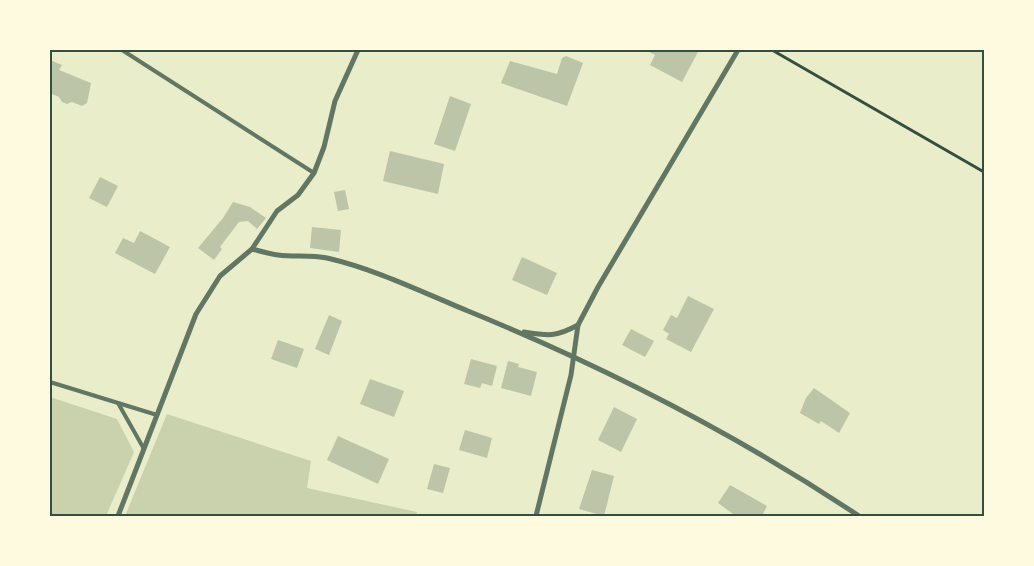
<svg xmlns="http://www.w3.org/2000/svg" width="1034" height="566" font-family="Signika,sans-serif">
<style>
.green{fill:#cad2ad}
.building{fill:#bcc5a7}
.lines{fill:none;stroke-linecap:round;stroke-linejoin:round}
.path{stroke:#344e41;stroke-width:3}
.service{stroke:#617663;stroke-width:4}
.minor{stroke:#617663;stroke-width:5}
.neatline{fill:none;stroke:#344e41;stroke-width:2}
</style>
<rect width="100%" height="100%" fill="#e9edc9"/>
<!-- green -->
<g class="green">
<polygon points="50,397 117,419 134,452 106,516 50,516"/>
<polygon points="167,414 311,461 307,488 417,512 416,516 125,516"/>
</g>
<!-- building -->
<g class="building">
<polygon points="646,50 699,50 682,82 650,65 655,55"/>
<polygon points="566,56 583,63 567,106 501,83 510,61 557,74 562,58"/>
<polygon points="50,60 62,65 59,70 91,83 87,103 82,106 72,102 67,104 62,102 59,97 50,93"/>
<polygon points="450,96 471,104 455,151 434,144"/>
<polygon points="390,151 444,164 438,194 383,181"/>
<polygon points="100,177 118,186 107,207 89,198"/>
<polygon points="345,190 349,209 338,211 334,192"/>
<polygon points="233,202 250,207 266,218 257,229 248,221 239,222 220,247 222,249 214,260 198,248 223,218"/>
<polygon points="312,227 341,230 339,252 310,248"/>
<polygon points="140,231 170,247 155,274 115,253 123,238 134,243"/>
<polygon points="522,257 557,273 547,295 512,280"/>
<polygon points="688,296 714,309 691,352 666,339 669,334 663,330 671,315 677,318"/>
<polygon points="329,315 342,321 329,355 315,349"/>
<polygon points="631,329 654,341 645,357 622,345"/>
<polygon points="278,340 304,349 297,368 271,359"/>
<polygon points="471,359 497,366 492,386 482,383 480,388 464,384"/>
<polygon points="508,361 519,364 518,367 537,372 531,396 501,388"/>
<polygon points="370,379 404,391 394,417 360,404"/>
<polygon points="814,388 850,413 839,433 821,421 819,424 800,413 806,398"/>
<polygon points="614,407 637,419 621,452 598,440"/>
<polygon points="465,430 492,438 487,458 459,450"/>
<polygon points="338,436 389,459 378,484 327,460"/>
<polygon points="434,464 450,468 443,493 427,489"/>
<polygon points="592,470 614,476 604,516 579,509"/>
<polygon points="730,485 767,506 763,514 766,516 736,516 718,503"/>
</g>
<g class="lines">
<!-- path -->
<polyline class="path" points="772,50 984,172"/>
<!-- service -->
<g class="service">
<polyline points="122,50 314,173"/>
<polyline points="50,382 157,415"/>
<polyline points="118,403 144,449"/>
</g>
<!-- minor -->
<g class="minor">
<path d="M252,249C260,251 269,254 278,255C294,257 311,255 327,258C375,269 422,292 468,311C605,367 736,434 859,516"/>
<path d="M524,332C549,336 556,337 578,325"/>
<polyline points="118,516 196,314 220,276 252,249 277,211 298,195 314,173 324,147 335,101 358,50"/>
<polyline points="536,516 571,375 578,325 598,287 738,50"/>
</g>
</g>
<!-- border -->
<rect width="1034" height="566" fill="none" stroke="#fefae0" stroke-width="102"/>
<rect x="51" y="51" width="932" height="464" class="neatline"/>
</svg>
